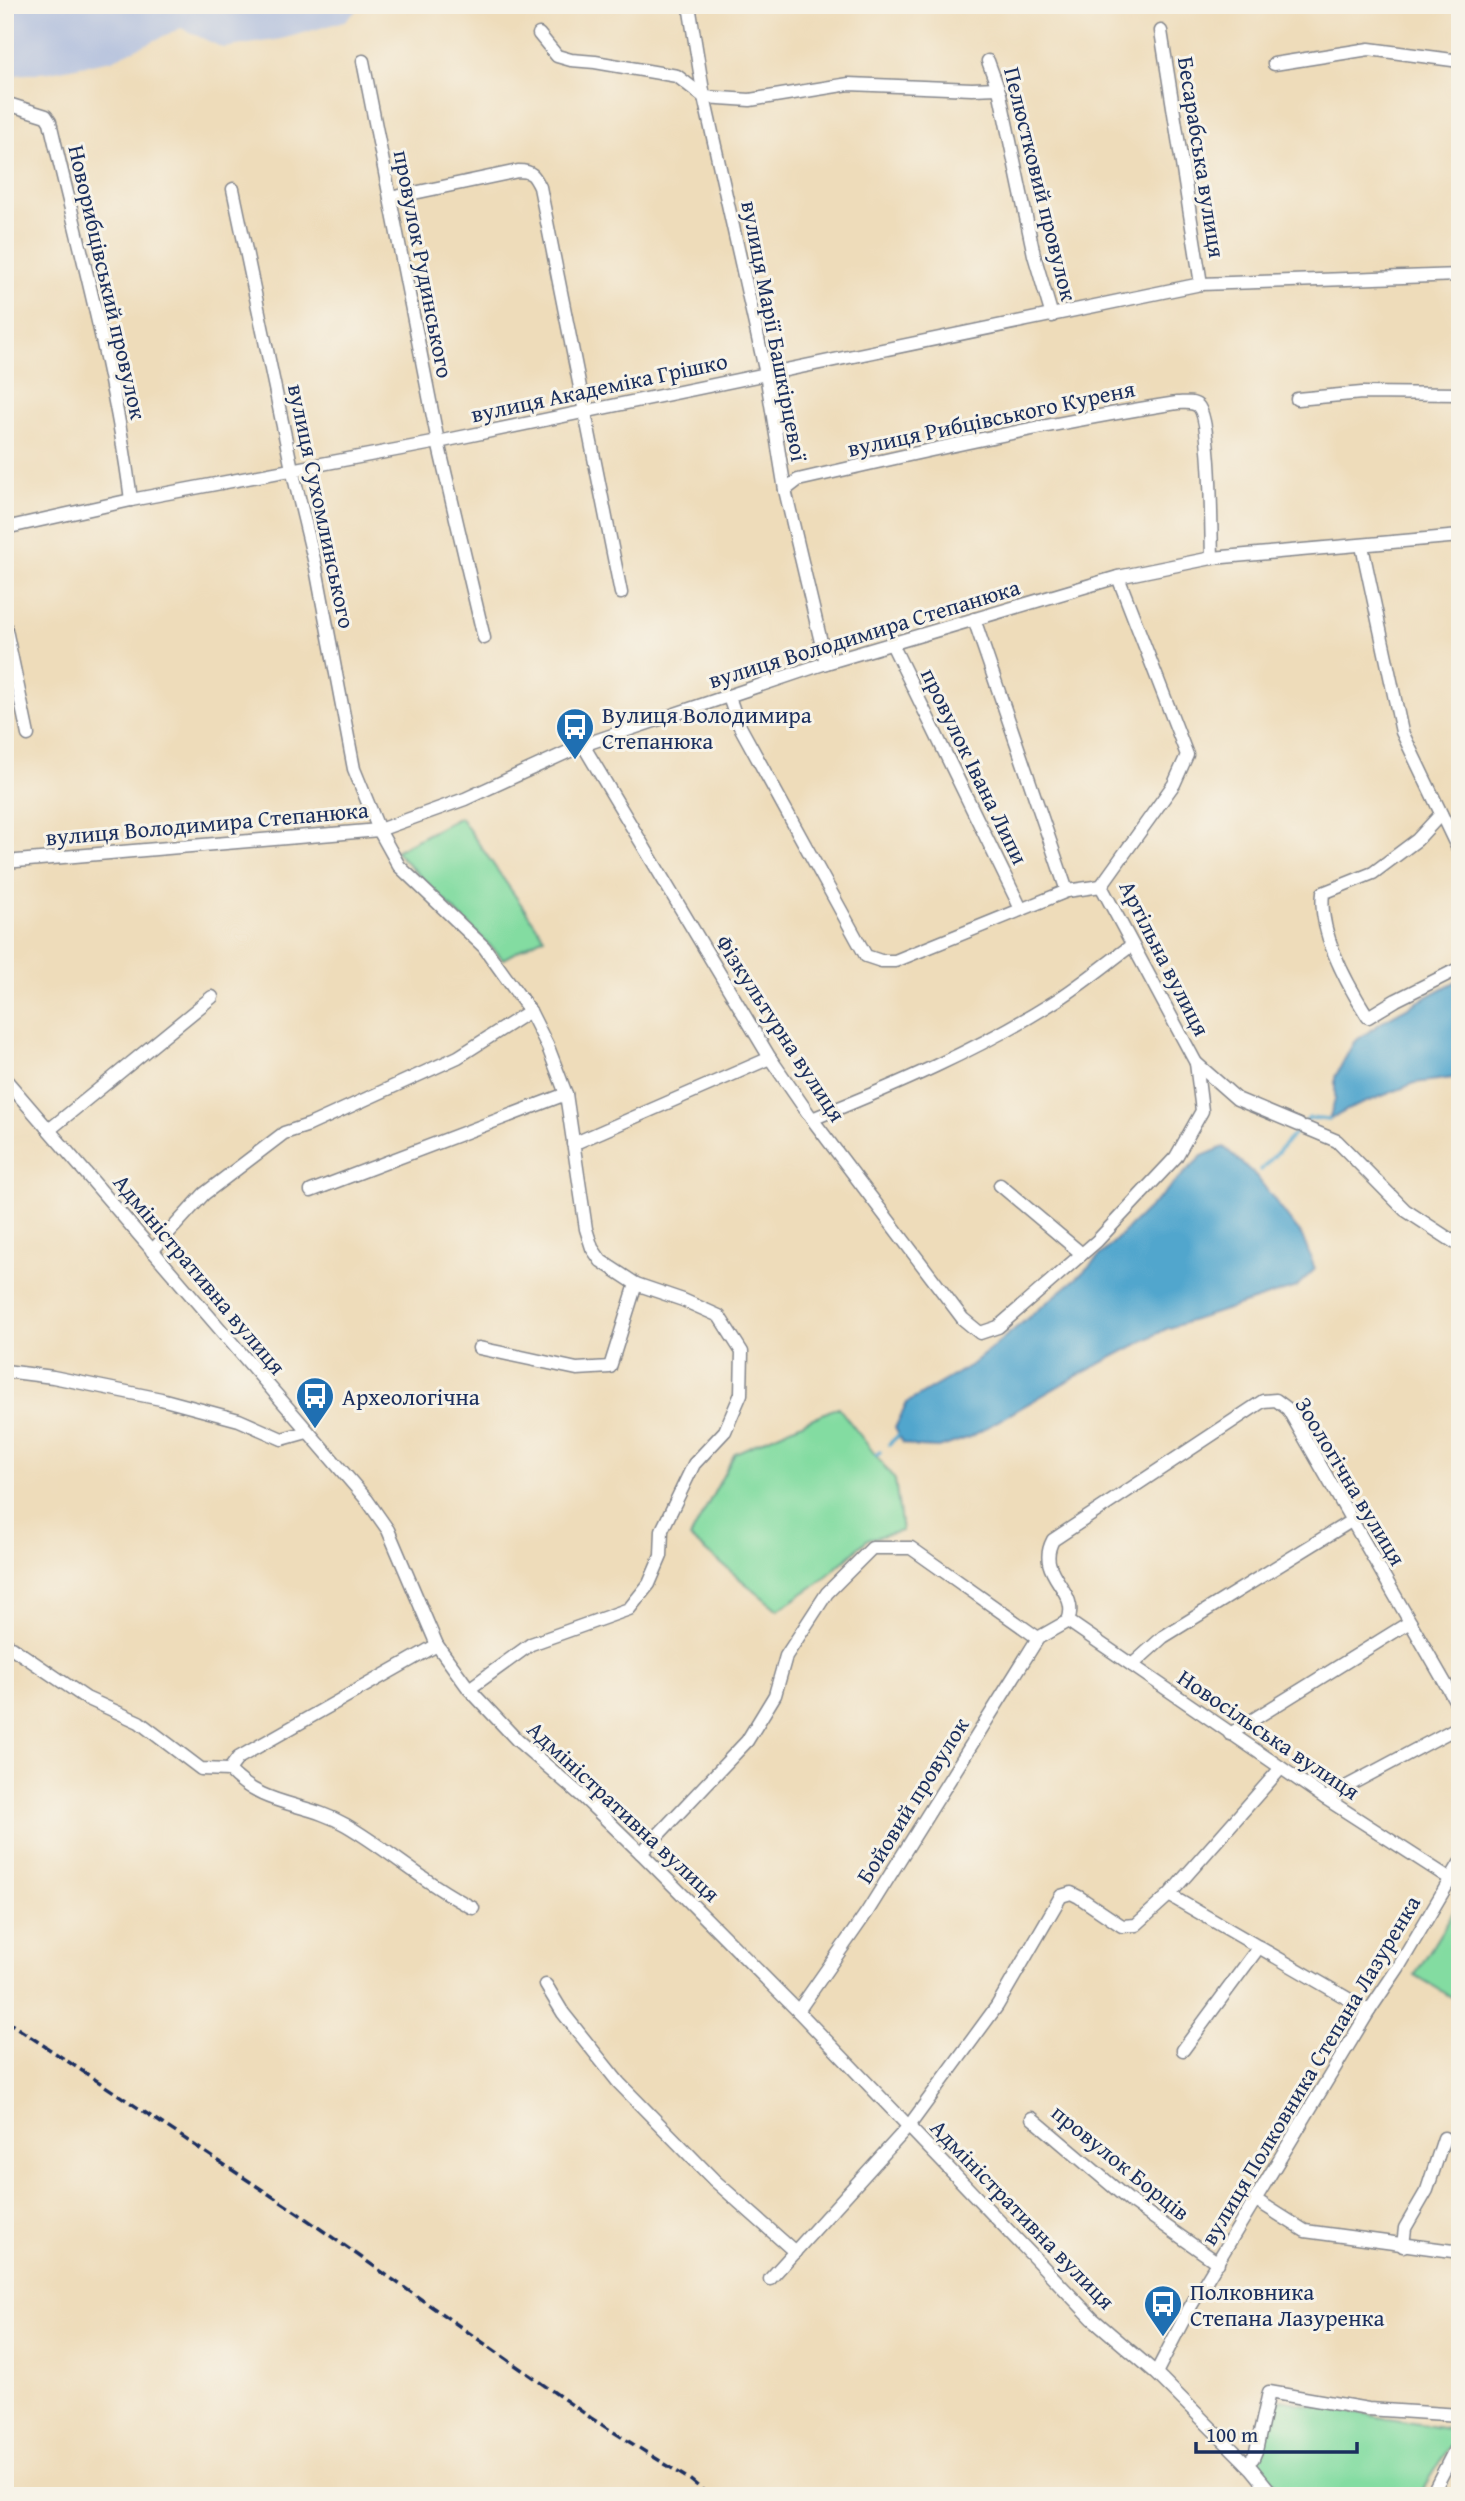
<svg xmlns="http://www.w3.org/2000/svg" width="1465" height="2501" font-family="'Gentium Book Plus',serif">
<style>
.industrial{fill:#b9c5de}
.green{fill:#83dca1;stroke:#4f8680;stroke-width:2}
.water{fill:#51a6cd;stroke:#366a96;stroke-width:2}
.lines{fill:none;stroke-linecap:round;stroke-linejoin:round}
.stream{stroke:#51a6cd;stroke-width:3.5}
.minor-casing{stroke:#84868c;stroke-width:15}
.minor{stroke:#fff;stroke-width:12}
.rail{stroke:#1b2f5e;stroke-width:3.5;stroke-dasharray:10 5;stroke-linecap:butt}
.labels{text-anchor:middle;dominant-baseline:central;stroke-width:6;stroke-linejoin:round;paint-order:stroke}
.street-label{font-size:23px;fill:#1b2f5e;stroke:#f7f3e8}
.poi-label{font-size:23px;fill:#1b2f5e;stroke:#f7f3e8;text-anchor:start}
</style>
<rect width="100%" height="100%" fill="#f7f3e8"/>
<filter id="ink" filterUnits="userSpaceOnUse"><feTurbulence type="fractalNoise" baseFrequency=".0143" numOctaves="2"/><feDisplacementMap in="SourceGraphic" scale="14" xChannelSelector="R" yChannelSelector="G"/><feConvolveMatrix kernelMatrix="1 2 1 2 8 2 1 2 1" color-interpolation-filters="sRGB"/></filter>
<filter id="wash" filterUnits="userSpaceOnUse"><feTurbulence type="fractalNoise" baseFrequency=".00686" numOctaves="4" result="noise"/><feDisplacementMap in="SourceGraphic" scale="28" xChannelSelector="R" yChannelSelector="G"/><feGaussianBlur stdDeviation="1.57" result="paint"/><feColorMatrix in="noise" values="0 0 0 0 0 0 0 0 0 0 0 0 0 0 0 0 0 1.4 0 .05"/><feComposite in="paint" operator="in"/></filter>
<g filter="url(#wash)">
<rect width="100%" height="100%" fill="#eedcba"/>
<!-- industrial -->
<polygon class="industrial" points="5,5 363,5 345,21 282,39 223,48 181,28 112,60 50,72 5,76"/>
<!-- green -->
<g class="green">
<polygon points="460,817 544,937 503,959 395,851"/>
<polygon points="838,1407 895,1480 902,1531 868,1539 820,1582 778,1610 690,1538 735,1453"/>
<polygon points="1460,1901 1460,2002 1415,1975"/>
<polygon points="1274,2399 1459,2431 1418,2496 1284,2496 1258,2465"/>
</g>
<!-- water -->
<g class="water">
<polygon points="1460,979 1460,1077 1415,1083 1349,1109 1329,1120 1335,1099 1335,1077 1354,1042 1388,1018"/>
<polygon points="1224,1147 1256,1176 1302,1236 1315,1269 1296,1287 1166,1329 1071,1379 970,1437 939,1448 918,1447 903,1443 895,1428 907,1403 971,1365 1079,1276 1202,1156"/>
</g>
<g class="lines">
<!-- stream -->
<g class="stream">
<polyline points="1261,1170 1309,1118 1329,1120"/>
<polyline points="889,1444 899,1435"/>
<polyline points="876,1455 880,1452"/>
</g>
</g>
</g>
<g filter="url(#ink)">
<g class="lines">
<defs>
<g id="minor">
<polyline points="689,5 704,97 766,374 785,490 826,663"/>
<polyline points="1161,31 1201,284"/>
<polyline points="539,34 557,56 571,60 595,62 677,76 704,97 750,100 849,84 972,89 998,88"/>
<polyline points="363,61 438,442 484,638"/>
<polyline points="988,61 1000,94 1034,255 1052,316"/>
<polyline points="1274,64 1369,49 1460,61"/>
<path d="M5,103L46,116L50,122C79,247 115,373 131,500"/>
<polyline points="233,189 292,469 316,568 354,769 379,830 399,866 484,947 530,1011 548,1047 566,1094 586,1229 592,1248 601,1261 636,1284 683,1300 719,1316 742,1352 741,1394 725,1431 694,1464 662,1530 661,1556 649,1584 629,1609 531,1644 469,1689"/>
<path d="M390,198L518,171C532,171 534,175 540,187L621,593"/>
<polyline points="1297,399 1362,393 1460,394"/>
<path d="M785,490L798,480C924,451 1049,423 1177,403C1184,403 1192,401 1198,406C1212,419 1211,534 1212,558"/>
<polyline points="5,528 131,500 438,442 1201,284 1460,275"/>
<polyline points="1362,546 1402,732 1460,853"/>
<polyline points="1118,577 1187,755 1174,784 1101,886 1196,1063 1237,1099 1299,1125"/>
<polyline points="974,619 1067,891"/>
<polyline points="5,625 28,735"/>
<polyline points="891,642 1021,909"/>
<polyline points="729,697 738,723 866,956 881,961 895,961 1067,891 1101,886"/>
<polyline points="583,745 770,1058 812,1119 963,1319 980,1333 998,1327 1097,1241 1176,1157 1202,1111 1196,1063"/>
<path d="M1441,814L1417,840L1373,873L1323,893C1318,932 1347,984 1368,1017L1396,1000L1460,968"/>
<polyline points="5,862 379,830 465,799 583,745 826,663 1118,577 1212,558 1460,536"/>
<polyline points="5,1079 367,1500 388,1530 437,1645 469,1689 517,1740 583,1797 643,1855 798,2011 1093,2319 1156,2373 1252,2469 1274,2496"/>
<path d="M812,1119C894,1086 978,1050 1054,1002C1081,985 1106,964 1132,945"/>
<polyline points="1306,1128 1337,1141 1405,1210 1460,1246"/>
<polyline points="49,1130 212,997"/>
<polyline points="573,1144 770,1058"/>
<polyline points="1000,1185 1082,1254"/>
<polyline points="311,1191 566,1094"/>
<polyline points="152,1251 204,1194 284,1133 309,1125 458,1057 530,1011"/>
<polyline points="479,1348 577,1369 610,1367 636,1284"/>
<polyline points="5,1371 53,1377 161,1399 239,1420 282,1439 307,1432"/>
<path d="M1068,1621C1081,1590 1034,1575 1053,1540L1263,1401L1276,1400L1288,1409L1460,1709"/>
<polyline points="1068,1621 1325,1798 1449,1878"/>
<polyline points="5,1643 86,1698 139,1722 201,1769 229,1770 238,1758 437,1645"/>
<polyline points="1132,1665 1163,1637 1351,1521"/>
<polyline points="1230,1734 1410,1622"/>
<path d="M229,1770C264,1808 305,1801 346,1825C389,1850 427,1885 473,1908"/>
<polyline points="1325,1798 1460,1726"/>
<polyline points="641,1853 747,1741 775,1695 786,1656 827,1593 872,1548 911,1548 1038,1638"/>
<polyline points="1169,1895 1369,2011"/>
<polyline points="546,1985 563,2013 619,2083 714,2180 795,2252"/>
<polyline points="798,2011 867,1912 1038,1638 1068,1621"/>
<polyline points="1183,2050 1259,1947"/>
<polyline points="1032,2118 1130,2201 1218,2263"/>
<polyline points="1256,2200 1305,2231 1460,2252"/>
<polyline points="1403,2246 1405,2228 1427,2190 1444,2138"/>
<polyline points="770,2279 909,2126 997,2006 1061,1896 1071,1893 1079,1897 1122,1926 1136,1925 1169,1895 1281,1768"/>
<polyline points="1156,2373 1189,2309 1369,2011 1398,1968 1460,1863"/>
<polyline points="1246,2463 1253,2458 1256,2451 1269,2392 1368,2409 1460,2415"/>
<polyline points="1431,2496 1460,2440"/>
</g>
</defs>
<!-- minor casing -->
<use href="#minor" class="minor-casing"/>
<!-- minor -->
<use href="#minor" class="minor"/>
<!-- rail -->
<polyline class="rail" points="5,2020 299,2214 591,2418 689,2479 710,2496"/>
</g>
</g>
<!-- icons -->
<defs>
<symbol id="bus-pin" viewBox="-11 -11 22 30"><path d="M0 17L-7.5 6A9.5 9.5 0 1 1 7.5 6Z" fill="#1f6fb2" stroke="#f7f3e8"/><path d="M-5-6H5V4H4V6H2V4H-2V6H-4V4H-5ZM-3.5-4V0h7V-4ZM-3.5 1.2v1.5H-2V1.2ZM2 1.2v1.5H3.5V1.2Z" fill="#fff"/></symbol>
</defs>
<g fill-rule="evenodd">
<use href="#bus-pin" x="553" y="705" width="44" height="60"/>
<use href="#bus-pin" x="293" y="1374" width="44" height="60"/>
<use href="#bus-pin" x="1141" y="2282" width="44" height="60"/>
</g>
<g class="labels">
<!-- street labels -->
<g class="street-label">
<text transform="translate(1202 157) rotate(81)">Бесарабська вулиця</text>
<text transform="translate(1041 184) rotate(76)">Пелюстковий провулок</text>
<text transform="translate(424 264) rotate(79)">провулок Рудинського</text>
<text transform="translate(108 282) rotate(77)">Новорибцівський провулок</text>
<text transform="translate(775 331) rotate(79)">вулиця Марії Башкірцевої</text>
<text transform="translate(599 387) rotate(-12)">вулиця Академіка Грішко</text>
<text transform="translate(991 418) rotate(-12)">вулиця Рибцівського Куреня</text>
<text transform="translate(322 506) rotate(78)">вулиця Сухомлинського</text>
<text transform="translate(864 633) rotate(-17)">вулиця Володимира Степанюка</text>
<text transform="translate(975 766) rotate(64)">провулок Івана Липи</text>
<text transform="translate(207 823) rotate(-5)">вулиця Володимира Степанюка</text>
<text transform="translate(1165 958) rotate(63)">Артільна вулиця</text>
<text transform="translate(781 1028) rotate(57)">Фізкультурна вулиця</text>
<text transform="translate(200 1274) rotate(50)">Адміністративна вулиця</text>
<text transform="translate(1351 1481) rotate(59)">Зоологічна вулиця</text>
<text transform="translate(1269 1734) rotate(34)">Новосільська вулиця</text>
<text transform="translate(912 1800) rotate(-58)">Бойовий провулок</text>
<text transform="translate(624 1811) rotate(43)">Адміністративна вулиця</text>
<text transform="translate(1310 2070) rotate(-59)">вулиця Полковника Степана Лазуренка</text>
<text transform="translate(1121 2162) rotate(39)">провулок Борців</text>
<text transform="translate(1023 2214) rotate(46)">Адміністративна вулиця</text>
</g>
<!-- poi labels -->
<g class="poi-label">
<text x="602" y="714">Вулиця Володимира<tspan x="602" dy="26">Степанюка</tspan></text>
<text x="342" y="1396">Археологічна</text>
<text x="1190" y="2291">Полковника<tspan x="1190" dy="26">Степана Лазуренка</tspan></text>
</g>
</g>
<!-- margin -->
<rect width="1465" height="2501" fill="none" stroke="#f7f3e8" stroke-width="28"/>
<!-- scale -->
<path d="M1196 2442v10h161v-10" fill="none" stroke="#1b2f5e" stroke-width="3.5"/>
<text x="1206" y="2442" font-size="21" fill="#1b2f5e" stroke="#f7f3e8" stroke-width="5" paint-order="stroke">100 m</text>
</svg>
